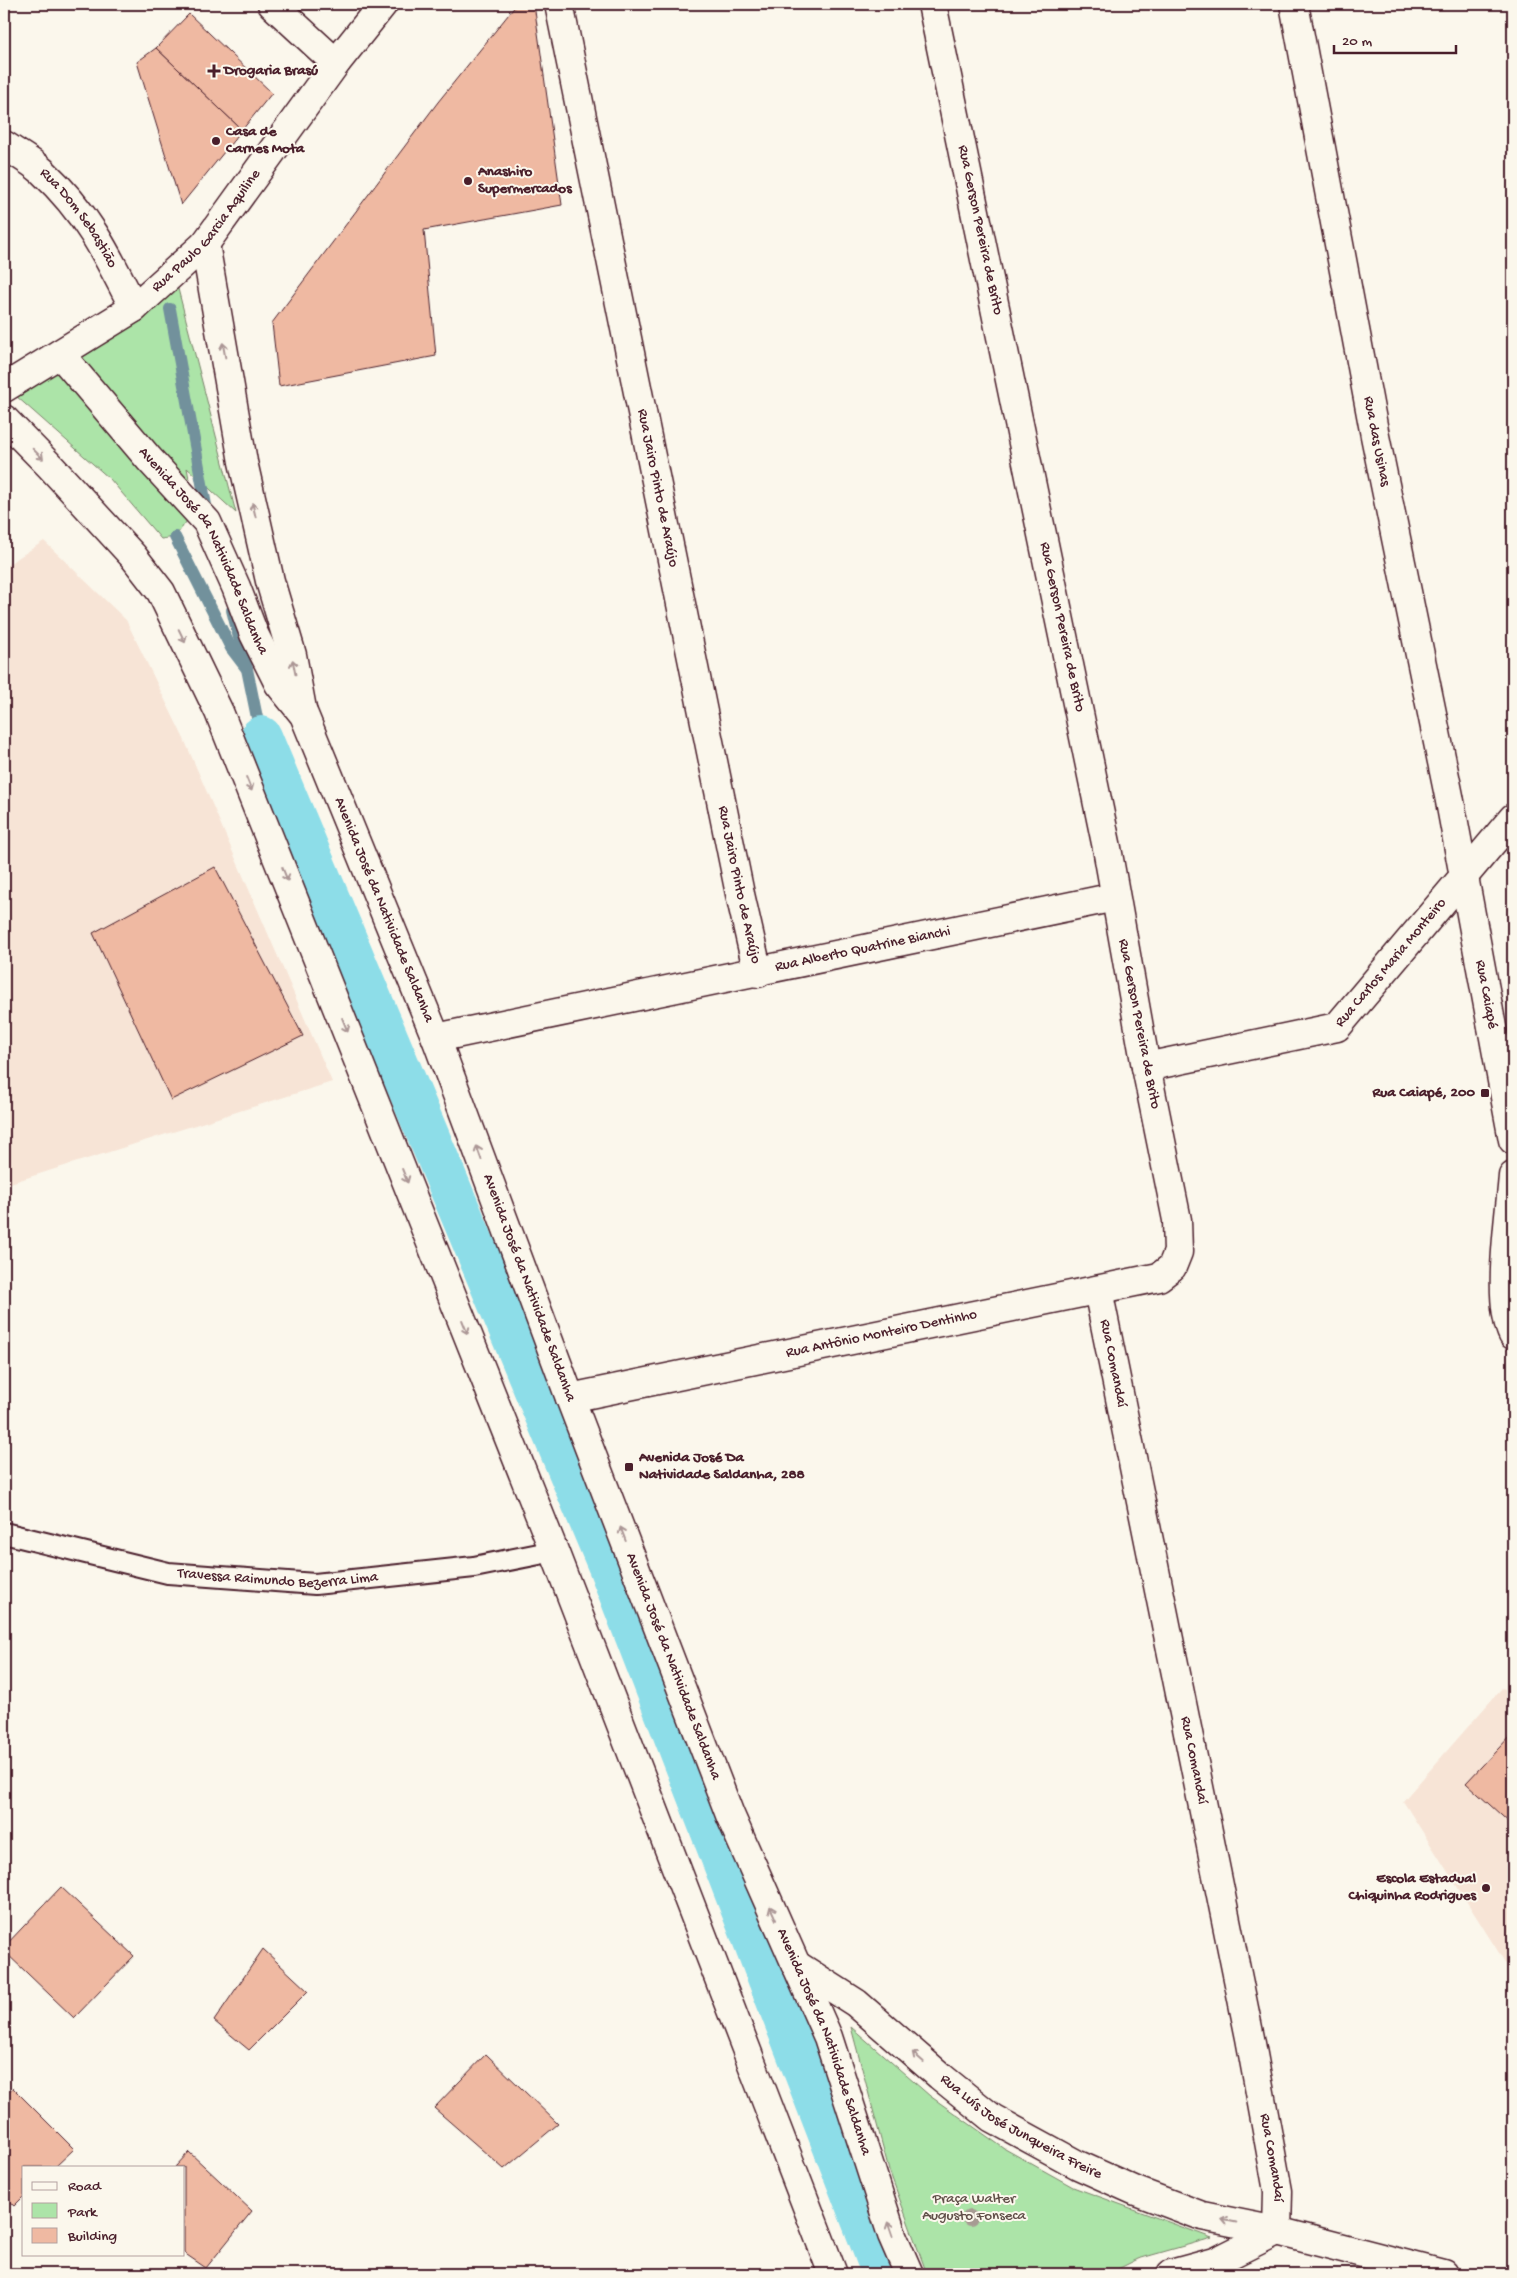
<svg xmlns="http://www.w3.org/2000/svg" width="1517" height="2278" font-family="'Gochi Hand',sans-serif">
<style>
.built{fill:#f7e4d6}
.green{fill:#ace4a8;stroke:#7b826a}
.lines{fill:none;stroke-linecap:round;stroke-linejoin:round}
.stream{stroke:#72919c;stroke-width:12}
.canal{stroke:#8ddde8;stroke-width:42}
.building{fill:#efb9a2;stroke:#4a1f2b}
.service-casing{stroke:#4a1f2b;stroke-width:24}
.minor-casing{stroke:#4a1f2b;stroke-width:31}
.tertiary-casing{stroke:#4a1f2b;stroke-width:31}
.service{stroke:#fbf7ec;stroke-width:20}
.minor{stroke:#fbf7ec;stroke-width:28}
.tertiary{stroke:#fbf7ec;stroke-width:28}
.tree{fill:#a79b93}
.oneway{stroke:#ab9695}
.poi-dot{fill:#4a1f2b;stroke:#fbf7ec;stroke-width:2}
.labels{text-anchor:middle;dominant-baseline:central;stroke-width:4;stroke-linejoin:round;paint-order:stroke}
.poi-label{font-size:15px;font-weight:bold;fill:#4a1f2b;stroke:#fbf7ec;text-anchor:start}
.street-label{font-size:15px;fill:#4a1f2b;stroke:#fbf7ec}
.park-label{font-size:15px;fill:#62504a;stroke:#fbf7ec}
</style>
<rect width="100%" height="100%" fill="#fbf7ec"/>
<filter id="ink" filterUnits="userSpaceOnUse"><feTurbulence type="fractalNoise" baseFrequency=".02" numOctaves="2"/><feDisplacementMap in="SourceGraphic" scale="10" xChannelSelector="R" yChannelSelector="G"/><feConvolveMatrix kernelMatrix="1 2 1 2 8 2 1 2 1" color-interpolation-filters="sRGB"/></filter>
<g filter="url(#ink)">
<!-- built -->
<g class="built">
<polygon points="44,541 126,620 184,739 332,1082 4,1185 4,567"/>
<polygon points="1502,1688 1513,1692 1513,1975 1403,1801"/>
</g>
<!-- green -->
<g class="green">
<polygon points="177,285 236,513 187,468 195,510 175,537 161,539 110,479 16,396 94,350 134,322"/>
<polygon points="851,2027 930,2096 1005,2149 1073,2187 1212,2238 1138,2259 1108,2274 927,2274 889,2170"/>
</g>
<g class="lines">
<!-- stream -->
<g class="stream">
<polyline points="170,309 208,516"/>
<polyline points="175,537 231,648 247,669 261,737"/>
<polyline points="232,610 247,669"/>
</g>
<!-- canal -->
<polyline class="canal" points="261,737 608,1564 883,2274"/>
</g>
<!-- building -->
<g class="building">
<polygon points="517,4 534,4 562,205 424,230 436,356 279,386 272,323 438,102"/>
<polygon points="189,14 272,93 242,130 156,48"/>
<polygon points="156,48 242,130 181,205 137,62"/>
<polygon points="215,867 303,1036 171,1100 93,933"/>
<polygon points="1513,1733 1513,1826 1466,1783"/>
<polygon points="61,1887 134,1956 74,2018 4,1951 4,1947"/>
<polygon points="263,1949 308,1991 249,2050 214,2021"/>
<polygon points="486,2054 558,2124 504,2169 434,2108"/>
<polygon points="13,2088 74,2149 55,2167 24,2167 24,2196 14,2206 4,2197 4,2098"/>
<polygon points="189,2152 252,2211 206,2268 184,2253 184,2167 175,2167"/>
</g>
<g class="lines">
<defs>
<g id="service">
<path id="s1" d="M4,1533L168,1573L315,1584L474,1567L554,1551"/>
</g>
<g id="minor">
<polyline points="272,4 336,63"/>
<path id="s2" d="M559,4L740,894L758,973"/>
<path id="s3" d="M1294,4L1375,436L1449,796L1513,1140"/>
<path id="s4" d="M4,145C16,153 31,161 42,171C87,213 107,254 134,308"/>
<path id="s5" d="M436,1038L1115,897"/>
<path id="s6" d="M1146,1067L1337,1027L1513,818"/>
<path d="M1513,1176C1510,1215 1496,1302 1513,1335"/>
<path id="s7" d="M1098,1290L1250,2038L1278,2191L1277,2231"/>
<path id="s8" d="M570,1398L1159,1277L1172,1267L1178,1252L1177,1220L1146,1067L1107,848L932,4"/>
<path id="s9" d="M795,1964L856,2003L940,2076L992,2118L1078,2165L1136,2191L1202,2216L1277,2231L1443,2274"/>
<polyline points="1171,2274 1215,2262 1277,2231"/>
</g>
<g id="tertiary">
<polyline points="205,244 243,462 270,581 292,655 302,709"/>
<path id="s10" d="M60,354L149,459L207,522L236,587L254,634L279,684L304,715L436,1038L570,1398L730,1815L828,2037L892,2235L909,2274"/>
<path id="s11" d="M4,388L134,308L205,244L336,63L383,4"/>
<polyline points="4,419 51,467 133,556 161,592 219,712 554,1551 833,2274"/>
</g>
</defs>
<!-- service casing -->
<use href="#service" class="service-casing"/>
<!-- minor casing -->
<use href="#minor" class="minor-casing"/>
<!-- tertiary casing -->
<use href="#tertiary" class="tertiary-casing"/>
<!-- service -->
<use href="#service" class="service"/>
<!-- minor -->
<use href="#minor" class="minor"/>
<!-- tertiary -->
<use href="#tertiary" class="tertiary"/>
</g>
<!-- trees -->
<circle class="tree" cx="970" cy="2218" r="8"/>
<!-- one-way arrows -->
<defs><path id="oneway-shaft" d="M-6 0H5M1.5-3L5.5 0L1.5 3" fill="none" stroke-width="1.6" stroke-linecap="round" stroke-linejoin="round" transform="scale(1.25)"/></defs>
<g class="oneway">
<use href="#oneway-shaft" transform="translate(224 350) rotate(-100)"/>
<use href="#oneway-shaft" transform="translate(38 454) rotate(45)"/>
<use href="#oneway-shaft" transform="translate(254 510) rotate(-103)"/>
<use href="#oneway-shaft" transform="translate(182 636) rotate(64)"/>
<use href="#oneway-shaft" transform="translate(294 667) rotate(-101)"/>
<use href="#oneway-shaft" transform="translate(249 784) rotate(68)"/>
<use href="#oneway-shaft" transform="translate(285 874) rotate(68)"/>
<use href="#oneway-shaft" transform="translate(345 1025) rotate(68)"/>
<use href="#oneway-shaft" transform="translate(479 1153) rotate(-110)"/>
<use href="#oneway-shaft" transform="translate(405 1176) rotate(68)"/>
<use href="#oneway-shaft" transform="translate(465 1327) rotate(68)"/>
<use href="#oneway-shaft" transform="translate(623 1534) rotate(-111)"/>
<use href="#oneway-shaft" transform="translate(773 1913) rotate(-114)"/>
<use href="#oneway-shaft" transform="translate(918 2057) rotate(-139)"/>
<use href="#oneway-shaft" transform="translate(1229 2221) rotate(-168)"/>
<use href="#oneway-shaft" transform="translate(890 2229) rotate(-109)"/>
</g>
</g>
<!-- markers -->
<g class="poi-dot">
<path d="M211.5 63.5h5v5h5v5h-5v5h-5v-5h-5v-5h5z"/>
<circle cx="216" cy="141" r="5"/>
<circle cx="468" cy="181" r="5"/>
<rect x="1480" y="1088" width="10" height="10" rx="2.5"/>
<rect x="624" y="1462" width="10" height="10" rx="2.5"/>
<circle cx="1486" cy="1888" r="5"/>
</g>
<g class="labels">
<!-- poi labels -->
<g class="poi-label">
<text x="224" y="71">Drogaria Brasú</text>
<text x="226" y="132">Casa de<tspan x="226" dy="17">Carnes Mota</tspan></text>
<text x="478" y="172">Anashiro<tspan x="478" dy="17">Supermercados</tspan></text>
<text x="1475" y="1093" text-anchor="end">Rua Caiapé, 200</text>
<text x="639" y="1458">Avenida José Da<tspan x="639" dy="17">Natividade Saldanha, 288</tspan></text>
<text x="1476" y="1879" text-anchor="end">Escola Estadual<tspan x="1476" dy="17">Chiquinha Rodrigues</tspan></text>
</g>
<!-- street labels -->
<g class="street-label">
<text stroke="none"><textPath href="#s4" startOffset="106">Rua Dom Sebastião</textPath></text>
<text stroke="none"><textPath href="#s11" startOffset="259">Rua Paulo Garcia Aquiline</textPath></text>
<text transform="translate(980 230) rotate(78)">Rua Gerson Pereira de Brito</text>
<text stroke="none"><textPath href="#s3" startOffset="445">Rua das Usinas</textPath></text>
<text stroke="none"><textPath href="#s2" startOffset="494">Rua Jairo Pinto de Araújo</textPath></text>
<text stroke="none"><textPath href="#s10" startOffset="246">Avenida José da Natividade Saldanha</textPath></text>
<text transform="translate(1062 627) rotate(78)">Rua Gerson Pereira de Brito</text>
<text stroke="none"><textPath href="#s2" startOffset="899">Rua Jairo Pinto de Araújo</textPath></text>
<text stroke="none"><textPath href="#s10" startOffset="651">Avenida José da Natividade Saldanha</textPath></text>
<text stroke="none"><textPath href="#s5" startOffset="436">Rua Alberto Quatrine Bianchi</textPath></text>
<text stroke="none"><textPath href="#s6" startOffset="279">Rua Carlos Maria Monteiro</textPath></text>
<text stroke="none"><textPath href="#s3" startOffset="1009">Rua Caiapé</textPath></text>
<text transform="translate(1139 1024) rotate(79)">Rua Gerson Pereira de Brito</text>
<text stroke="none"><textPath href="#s10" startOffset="1056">Avenida José da Natividade Saldanha</textPath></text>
<text stroke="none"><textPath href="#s8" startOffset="318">Rua Antônio Monteiro Dentinho</textPath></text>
<text stroke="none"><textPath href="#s7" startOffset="75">Rua Comandaí</textPath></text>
<text stroke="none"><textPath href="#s1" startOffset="279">Travessa Raimundo Bezerra Lima</textPath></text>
<text stroke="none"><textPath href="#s10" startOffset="1461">Avenida José da Natividade Saldanha</textPath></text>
<text stroke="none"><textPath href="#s7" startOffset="480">Rua Comandaí</textPath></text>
<text stroke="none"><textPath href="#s10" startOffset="1866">Avenida José da Natividade Saldanha</textPath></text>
<text stroke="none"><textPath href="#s9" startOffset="280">Rua Luís José Junqueira Freire</textPath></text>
<text stroke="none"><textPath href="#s7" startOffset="885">Rua Comandaí</textPath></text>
</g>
<!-- park labels -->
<g class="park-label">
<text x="974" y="2199">Praça Walter<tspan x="974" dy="17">Augusto Fonseca</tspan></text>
</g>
</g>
<!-- margin -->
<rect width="1517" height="2278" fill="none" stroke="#fbf7ec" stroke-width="20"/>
<rect x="10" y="10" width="1497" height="2258" fill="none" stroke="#4a1f2b" stroke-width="2" filter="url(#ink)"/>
<!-- legend -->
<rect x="22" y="2166" width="162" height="90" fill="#fbf7ec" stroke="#b4a19f"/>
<rect x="32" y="2182" width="25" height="8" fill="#fbf7ec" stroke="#b4a19f"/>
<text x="68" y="2190" font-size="15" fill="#4a1f2b">Road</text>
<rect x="32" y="2203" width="25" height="15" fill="#ace4a8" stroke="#b4a19f"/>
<text x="68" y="2216" font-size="15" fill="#4a1f2b">Park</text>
<rect x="32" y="2228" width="25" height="15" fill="#efb9a2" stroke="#b4a19f"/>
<text x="68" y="2240" font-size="15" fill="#4a1f2b">Building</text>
<!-- scale -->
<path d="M1334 45v8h122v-8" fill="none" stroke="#4a1f2b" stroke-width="2.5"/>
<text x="1342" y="45" font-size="15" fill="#4a1f2b" stroke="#fbf7ec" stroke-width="4" paint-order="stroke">20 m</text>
</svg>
